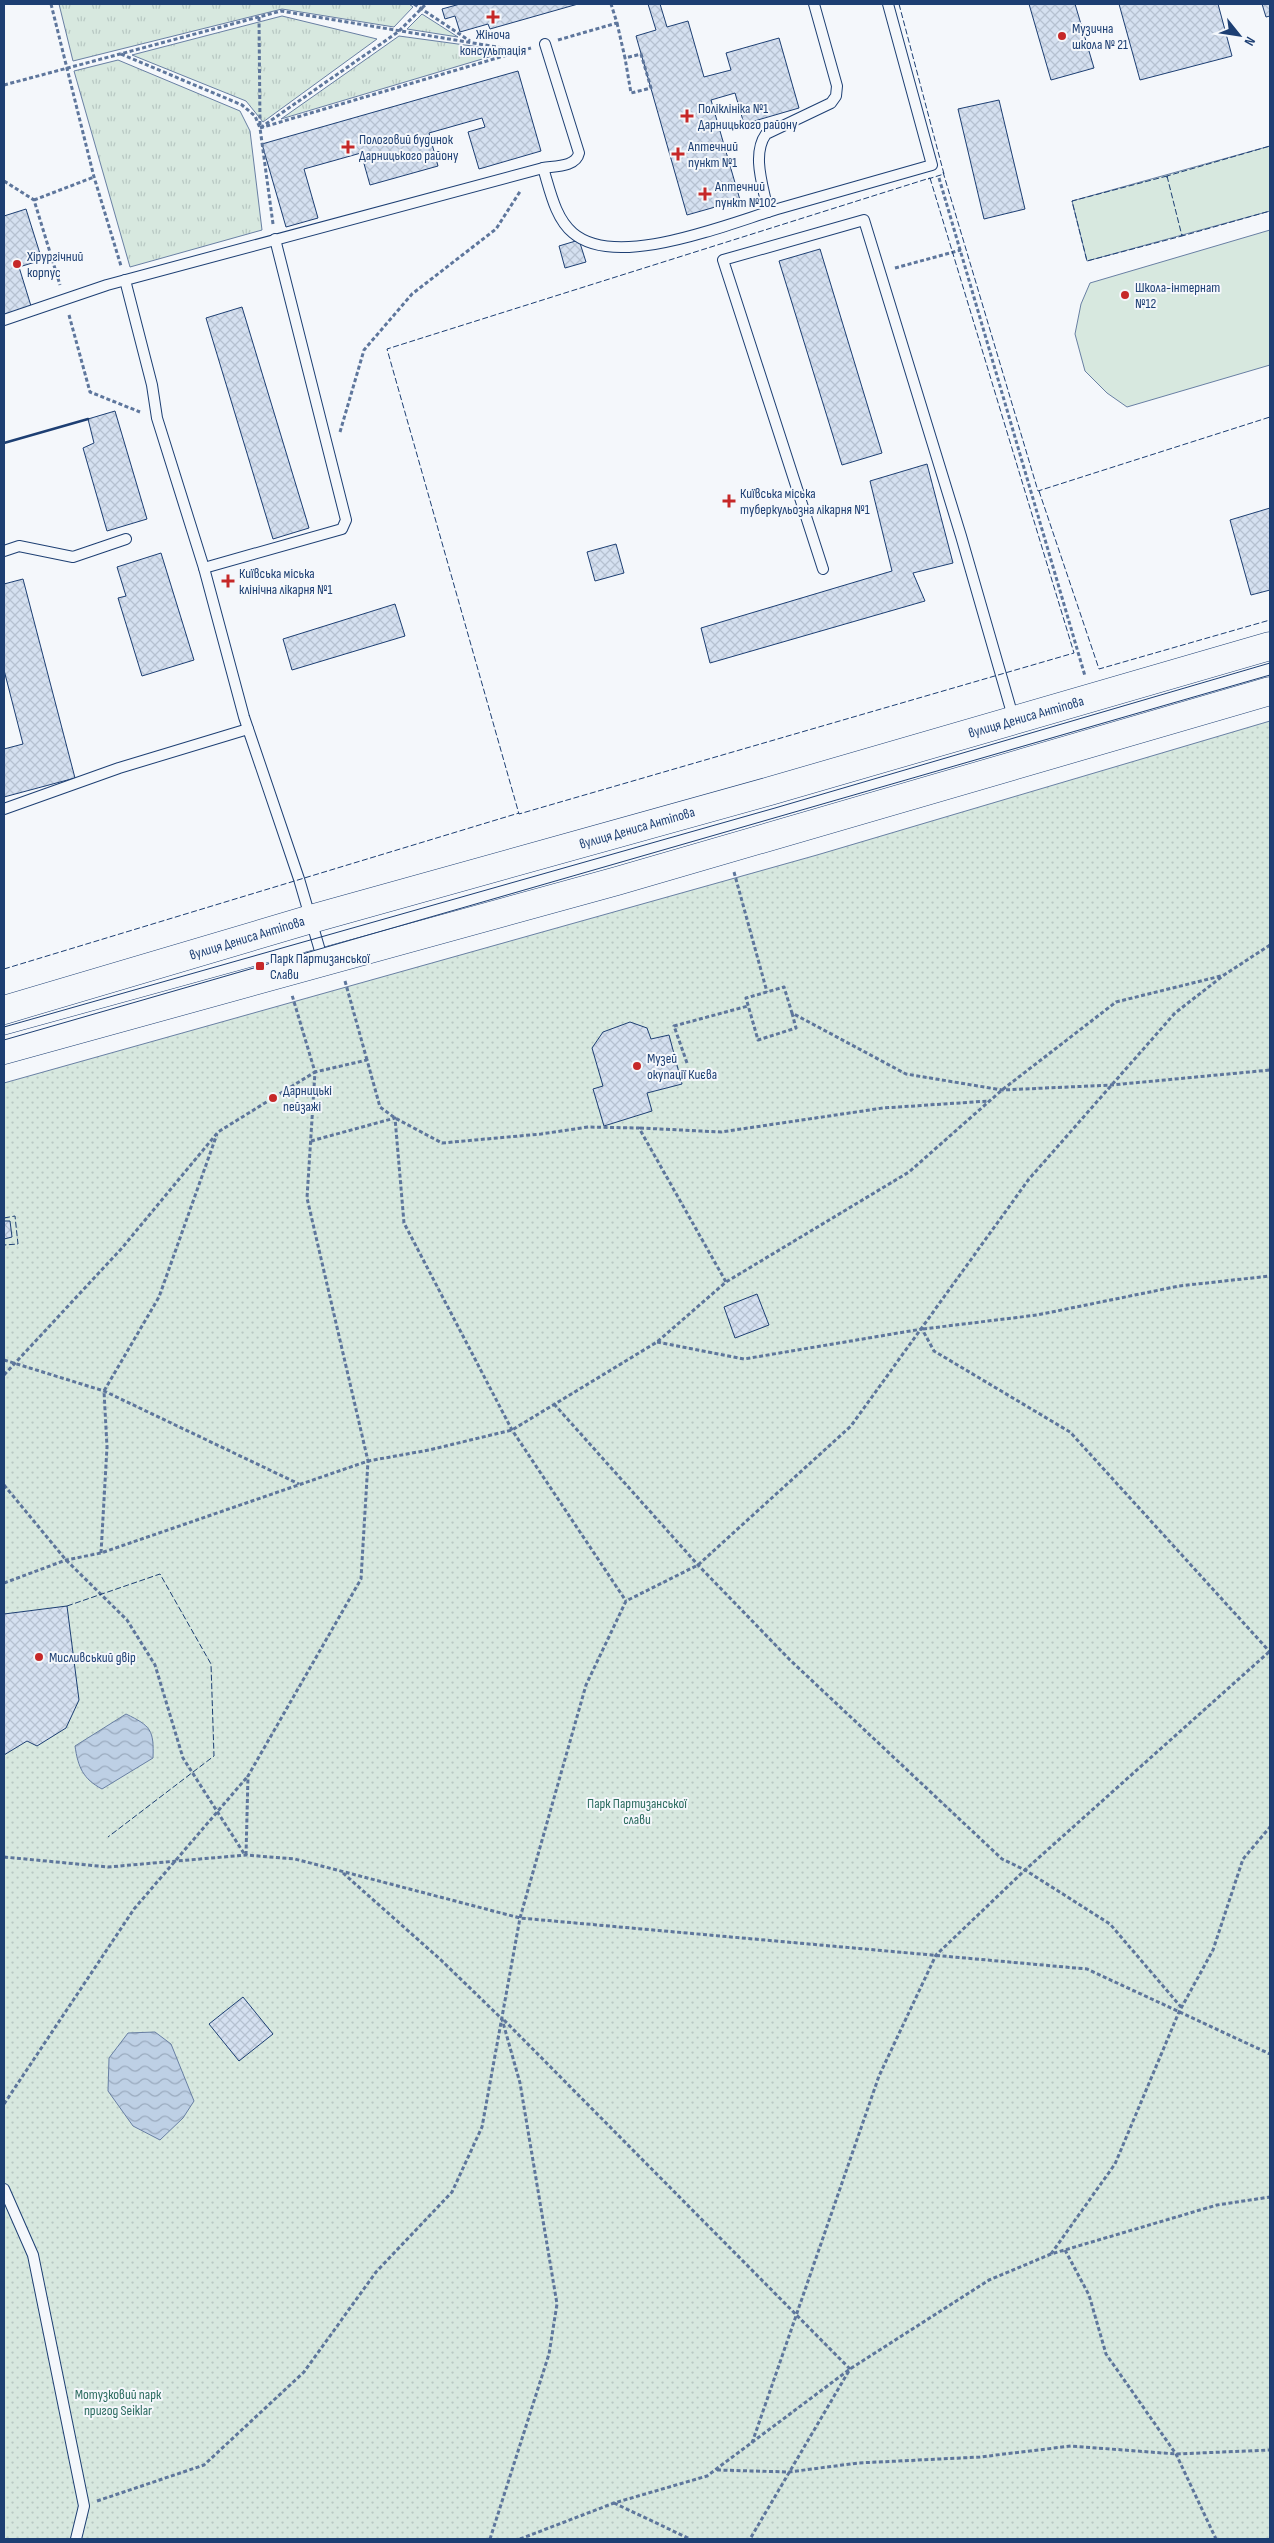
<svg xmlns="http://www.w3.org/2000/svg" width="1274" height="2543" font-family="'Sofia Sans Condensed',sans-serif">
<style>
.grass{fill:url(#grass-tufts);stroke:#687fa3}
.park{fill:url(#park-dots);stroke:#687fa3}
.pitch{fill:#d7e8df;stroke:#687fa3}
.water{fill:url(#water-waves);stroke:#687fa3}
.building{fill:url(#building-cross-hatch);stroke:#1d3f73}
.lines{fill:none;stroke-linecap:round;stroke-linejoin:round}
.lane-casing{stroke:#1d3f73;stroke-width:12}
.secondary-casing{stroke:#1d3f73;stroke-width:29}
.path{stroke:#5e769c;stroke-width:3;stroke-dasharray:4 2.5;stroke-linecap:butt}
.lane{stroke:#f4f7fb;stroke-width:10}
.secondary{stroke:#f4f7fb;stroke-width:28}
.tram{stroke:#1d3f73;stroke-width:1}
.fence{stroke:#1d3f73;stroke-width:1;stroke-dasharray:6 2.5;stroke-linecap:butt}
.wall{stroke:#1d3f73;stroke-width:2.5}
.poi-dot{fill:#c62828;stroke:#f4f7fb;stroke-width:2}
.labels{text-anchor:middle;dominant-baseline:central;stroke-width:4;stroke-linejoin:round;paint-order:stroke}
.poi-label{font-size:14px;fill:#1d3f73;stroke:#f4f7fb;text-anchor:start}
.street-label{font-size:14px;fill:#1d3f73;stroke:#f4f7fb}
.park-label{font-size:14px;fill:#2c6c60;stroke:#f4f7fb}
</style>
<defs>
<pattern id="grass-tufts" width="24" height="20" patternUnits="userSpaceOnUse" patternTransform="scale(1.25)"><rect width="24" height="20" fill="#d7e8df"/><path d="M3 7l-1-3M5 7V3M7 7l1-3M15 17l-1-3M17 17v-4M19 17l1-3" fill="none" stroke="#b8c8c3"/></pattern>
<pattern id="park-dots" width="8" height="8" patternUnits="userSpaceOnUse" patternTransform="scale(1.25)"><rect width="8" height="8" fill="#d7e8df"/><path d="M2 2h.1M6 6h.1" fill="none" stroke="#b8c8c3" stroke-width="1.8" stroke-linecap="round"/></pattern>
<pattern id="water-waves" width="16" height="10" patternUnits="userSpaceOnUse" patternTransform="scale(1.25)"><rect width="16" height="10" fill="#bed0e5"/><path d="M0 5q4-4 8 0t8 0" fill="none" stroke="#9aaabe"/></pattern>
<pattern id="building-cross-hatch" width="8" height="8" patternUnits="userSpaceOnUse" patternTransform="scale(1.25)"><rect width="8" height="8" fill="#d5e0f0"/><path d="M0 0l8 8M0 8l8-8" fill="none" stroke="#b6c1d1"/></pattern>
</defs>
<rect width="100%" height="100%" fill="#f4f7fb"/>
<!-- grass -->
<g class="grass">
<polygon points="59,4 409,4 413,7 394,27 282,9 73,61"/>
<polygon points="422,14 458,37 407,29"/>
<polygon points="282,16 377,39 263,122 246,101 132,55"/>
<polygon points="399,36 509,51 281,119"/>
<polygon points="118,60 240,111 250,131 262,230 130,267 74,71"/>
</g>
<!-- park -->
<polygon class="park" points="1270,721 1270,2539 4,2539 4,1083 817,855"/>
<!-- pitch -->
<g class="pitch">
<polygon points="1270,146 1270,211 1087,261 1072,201"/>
<polygon points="1270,230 1270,365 1127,407 1107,393 1085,371 1075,334 1081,304 1090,283"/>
</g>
<!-- water -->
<g class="water">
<path d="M126,1714C151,1726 154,1730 153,1758L102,1789C83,1779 78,1767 75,1746Z"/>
<polygon points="155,2032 171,2044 194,2101 183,2118 160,2140 133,2126 108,2091 109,2058 128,2033"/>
</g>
<!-- building -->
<g class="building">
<polygon points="460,4 578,4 490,29 488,24 460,32 455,16 445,19 442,9"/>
<polygon points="648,4 660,4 667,27 688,21 704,77 731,70 726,53 779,38 799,108 744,124 735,93 711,100 740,200 687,215 636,36 656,30"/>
<polygon points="1029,4 1075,4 1094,68 1051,80"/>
<polygon points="1119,4 1218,4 1232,56 1140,80"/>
<polygon points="1262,4 1270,4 1270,16 1266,17"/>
<polygon points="518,71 541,151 479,169 468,132 485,127 482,118 429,133 438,166 370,185 361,153 304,169 318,218 286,227 262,144"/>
<polygon points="999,100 1025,209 984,219 958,109"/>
<polygon points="26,209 42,260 19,267 31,306 4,315 4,216"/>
<polygon points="579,240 586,262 565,268 559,246"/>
<polygon points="820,249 882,453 842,465 779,261"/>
<polygon points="242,307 309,528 273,539 206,318"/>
<polygon points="115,411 147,519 107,531 83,448 94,443 88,419"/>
<polygon points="927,464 953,563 913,573 925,601 710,663 701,628 892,571 870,481"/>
<polygon points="1270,508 1270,590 1251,595 1230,520"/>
<polygon points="616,544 624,573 595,581 587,552"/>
<polygon points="161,553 194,660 142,676 118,598 126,596 117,567"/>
<polygon points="23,579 75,778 4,797 4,749 23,744 4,670 4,584"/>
<polygon points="395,604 405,636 292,670 283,639"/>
<polygon points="630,1022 647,1028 651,1039 669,1035 682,1084 647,1093 652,1111 604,1126 593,1089 603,1086 592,1048 603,1032"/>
<polygon points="4,1221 10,1221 12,1237 4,1239"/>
<polygon points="757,1294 769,1325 735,1338 724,1307"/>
<polygon points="67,1606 79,1700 66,1728 37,1746 27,1741 4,1755 4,1614"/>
<polygon points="243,1997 273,2034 239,2061 209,2024"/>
</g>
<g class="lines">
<defs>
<g id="lane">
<path d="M543,168C550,190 555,218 573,233C617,271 732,222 781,208C831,194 882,179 932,165L888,4"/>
<path d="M768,212C764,188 751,155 766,134L831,103L836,96L837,86L814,4"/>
<polyline points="125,280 152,385 157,418 204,568 244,717 299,879 323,961"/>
<path d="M4,320L107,285L543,168C555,166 576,167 579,153L545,44"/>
<polyline points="4,551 19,546 73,557 126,539"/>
<polyline points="204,568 342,529 346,520 275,239"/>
<polyline points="823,569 723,260 864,220 961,536 1014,720"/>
<polyline points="4,809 119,768 248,729"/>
<polyline points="4,2189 33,2255 84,2506 76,2539"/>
</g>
<g id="secondary">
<polyline points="4,1010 311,919 770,791 1270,646"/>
<polyline points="4,1050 617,881 1270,691"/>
</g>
</defs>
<!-- lane casing -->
<use href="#lane" class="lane-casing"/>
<!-- secondary casing -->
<use href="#secondary" class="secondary-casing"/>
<!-- path -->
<g class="path">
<polyline points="51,4 94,177 121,266"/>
<polyline points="414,4 470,41"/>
<polyline points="259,17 260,125"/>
<polyline points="617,23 625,58 641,54 651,88 631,93 625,58"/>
<polyline points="558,40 617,23 611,4"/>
<polyline points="121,54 242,105 255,116 260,128"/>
<polyline points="4,85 281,11 521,51"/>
<polyline points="260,128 531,48"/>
<polyline points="939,178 1085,676"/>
<polyline points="4,181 34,200 60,285"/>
<polyline points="34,200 94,177"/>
<polyline points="273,224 260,128 398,32 426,4"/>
<polyline points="895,268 961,250"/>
<polyline points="69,315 90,392 140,412"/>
<polyline points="340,432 364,350 412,294 496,229 521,190"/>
<polyline points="734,872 767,992"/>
<polyline points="345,981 367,1060"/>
<polyline points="792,1013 796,1028 758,1040 746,998 784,987 792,1013 906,1074 1002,1090 1112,1085 1270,1070"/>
<polyline points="687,1063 674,1026 748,1006"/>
<polyline points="640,1128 721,1132 883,1108 989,1101"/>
<polyline points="311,1141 395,1118 404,1223 512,1430 626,1601"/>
<polyline points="923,1329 1037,1315 1179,1286 1270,1276"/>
<polyline points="657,1342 744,1359 922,1329 934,1351 1070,1432 1270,1652"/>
<polyline points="4,1360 104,1391 299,1484"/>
<polyline points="4,1375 122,1248 218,1132 315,1072 292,995"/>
<polyline points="554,1404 698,1565 790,1660 1002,1859 1025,1870 1110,1924 1181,2007"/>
<polyline points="4,1485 66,1560 127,1620 155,1665 183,1758 245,1855"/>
<polyline points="101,1553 107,1447 104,1391 159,1297 217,1134"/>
<polyline points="4,1583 66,1560 101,1553 368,1461 429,1450 512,1430 657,1342 726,1282 909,1172 1002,1090 1116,1002 1221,976"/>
<polyline points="246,1855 248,1776 361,1579 368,1461 307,1198 315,1072 367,1060 380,1107 395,1118 442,1143 541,1134 588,1127 639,1128 726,1282"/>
<polyline points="4,1857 108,1867 246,1855 295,1859 520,1918 1087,1969 1270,2054"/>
<polyline points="343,1873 441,1960 502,2019 520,2083 557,2304 549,2354 490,2539"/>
<polyline points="504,2020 850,2369 750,2539"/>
<polyline points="4,2104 134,1909 248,1776"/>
<polyline points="1065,2250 1089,2295 1106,2354 1176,2454 1216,2539"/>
<polyline points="1051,2254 1115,2164 1179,2012 1213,1950 1243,1859 1270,1827"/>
<polyline points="752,2443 879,2076 936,1955 1025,1870 1270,1651"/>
<polyline points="717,2470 789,2472 858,2463 980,2457 1071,2446 1176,2454 1270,2450"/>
<polyline points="97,2501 204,2465 304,2372 376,2272 452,2192 482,2127 520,1918 586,1685 626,1601 698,1565 851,1426 1029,1179 1175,1013 1224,975 1270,945"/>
<polyline points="614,2503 690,2539"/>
<polyline points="520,2539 614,2503 707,2476 850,2369 989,2280 1051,2254 1217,2205 1270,2197"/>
</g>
<!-- lane -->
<use href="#lane" class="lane"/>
<!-- secondary -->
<use href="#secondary" class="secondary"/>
<!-- tram -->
<g class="tram">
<polyline points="4,1027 775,808 1270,663"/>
<polyline points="4,1040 1270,675"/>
</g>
<!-- fence -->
<g class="fence">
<polyline points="899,4 944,174 928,179"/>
<polyline points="943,172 1038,491 1270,417"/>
<polygon points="1167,176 1182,236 1087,261 1072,201"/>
<polygon points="930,178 1074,653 519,814 387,349"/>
<polyline points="1167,178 1167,176 1270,146"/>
<polyline points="1182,234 1182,236 1270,211"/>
<polyline points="1039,491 1099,669 1270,620"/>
<polyline points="4,969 519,813"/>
<polyline points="4,1218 15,1216 18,1244 4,1245"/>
<polyline points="67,1606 160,1574 211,1664 214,1756 108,1837"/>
</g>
<!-- wall -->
<polyline class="wall" points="4,443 88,419"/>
</g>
<!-- markers -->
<g class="poi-dot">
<path d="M490.5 9.5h5v5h5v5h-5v5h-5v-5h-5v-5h5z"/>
<circle cx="1062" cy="36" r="5"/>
<path d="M684.5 108.5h5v5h5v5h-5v5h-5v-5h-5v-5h5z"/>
<path d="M345.5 139.5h5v5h5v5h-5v5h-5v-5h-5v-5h5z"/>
<path d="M675.5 146.5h5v5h5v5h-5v5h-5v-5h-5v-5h5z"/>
<path d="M702.5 186.5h5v5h5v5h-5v5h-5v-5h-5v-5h5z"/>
<circle cx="17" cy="264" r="5"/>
<circle cx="1125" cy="295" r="5"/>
<path d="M726.5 493.5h5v5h5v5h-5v5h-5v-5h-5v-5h5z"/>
<path d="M225.5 573.5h5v5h5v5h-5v5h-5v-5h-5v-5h5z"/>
<rect x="255" y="961" width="10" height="10" rx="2.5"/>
<circle cx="637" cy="1066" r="5"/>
<circle cx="273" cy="1098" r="5"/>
<circle cx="39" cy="1657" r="5"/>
</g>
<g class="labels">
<!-- poi labels -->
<g class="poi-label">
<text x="1072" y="28">Музична<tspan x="1072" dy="16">школа № 21</tspan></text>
<text x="493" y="34" text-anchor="middle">Жіноча<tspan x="493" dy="16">консультація</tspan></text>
<text x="698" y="108">Поліклініка №1<tspan x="698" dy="16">Дарницького району</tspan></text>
<text x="359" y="139">Пологовий будинок<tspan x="359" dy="16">Дарницького району</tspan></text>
<text x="688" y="146">Аптечний<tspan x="688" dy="16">пункт №1</tspan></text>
<text x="715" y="186">Аптечний<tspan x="715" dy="16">пункт №102</tspan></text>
<text x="27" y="256">Хірургічний<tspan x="27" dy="16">корпус</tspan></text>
<text x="1135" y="287">Школа-інтернат<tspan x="1135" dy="16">№12</tspan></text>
<text x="740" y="493">Київська міська<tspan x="740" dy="16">туберкульозна лікарня №1</tspan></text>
<text x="239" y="573">Київська міська<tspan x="239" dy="16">клінічна лікарня №1</tspan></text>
<text x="270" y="958">Парк Партизанської<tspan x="270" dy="16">Слави</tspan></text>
<text x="647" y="1058">Музей<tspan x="647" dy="16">окупації Києва</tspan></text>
<text x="283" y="1090">Дарницькі<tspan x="283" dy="16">пейзажі</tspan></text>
<text x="49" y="1657">Мисливський двір</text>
</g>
<!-- street labels -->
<g class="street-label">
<text transform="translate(1026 717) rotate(-16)">вулиця Дениса Антіпова</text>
<text transform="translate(637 828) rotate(-16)">вулиця Дениса Антіпова</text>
<text transform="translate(247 938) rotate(-17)">вулиця Дениса Антіпова</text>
</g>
<!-- park labels -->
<g class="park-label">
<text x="637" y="1803">Парк Партизанської<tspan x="637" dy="16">слави</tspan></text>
<text x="118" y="2394">Мотузковий парк<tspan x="118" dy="16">пригод Seiklar</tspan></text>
</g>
</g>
<!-- border -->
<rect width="1274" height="2543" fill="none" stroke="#1d3f73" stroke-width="10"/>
<!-- north arrow -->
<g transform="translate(1239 35) rotate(120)" stroke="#f4f7fb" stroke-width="4" paint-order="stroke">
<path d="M0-4L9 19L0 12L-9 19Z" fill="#1d3f73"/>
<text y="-8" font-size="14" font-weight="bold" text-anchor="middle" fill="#1d3f73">N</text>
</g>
</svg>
